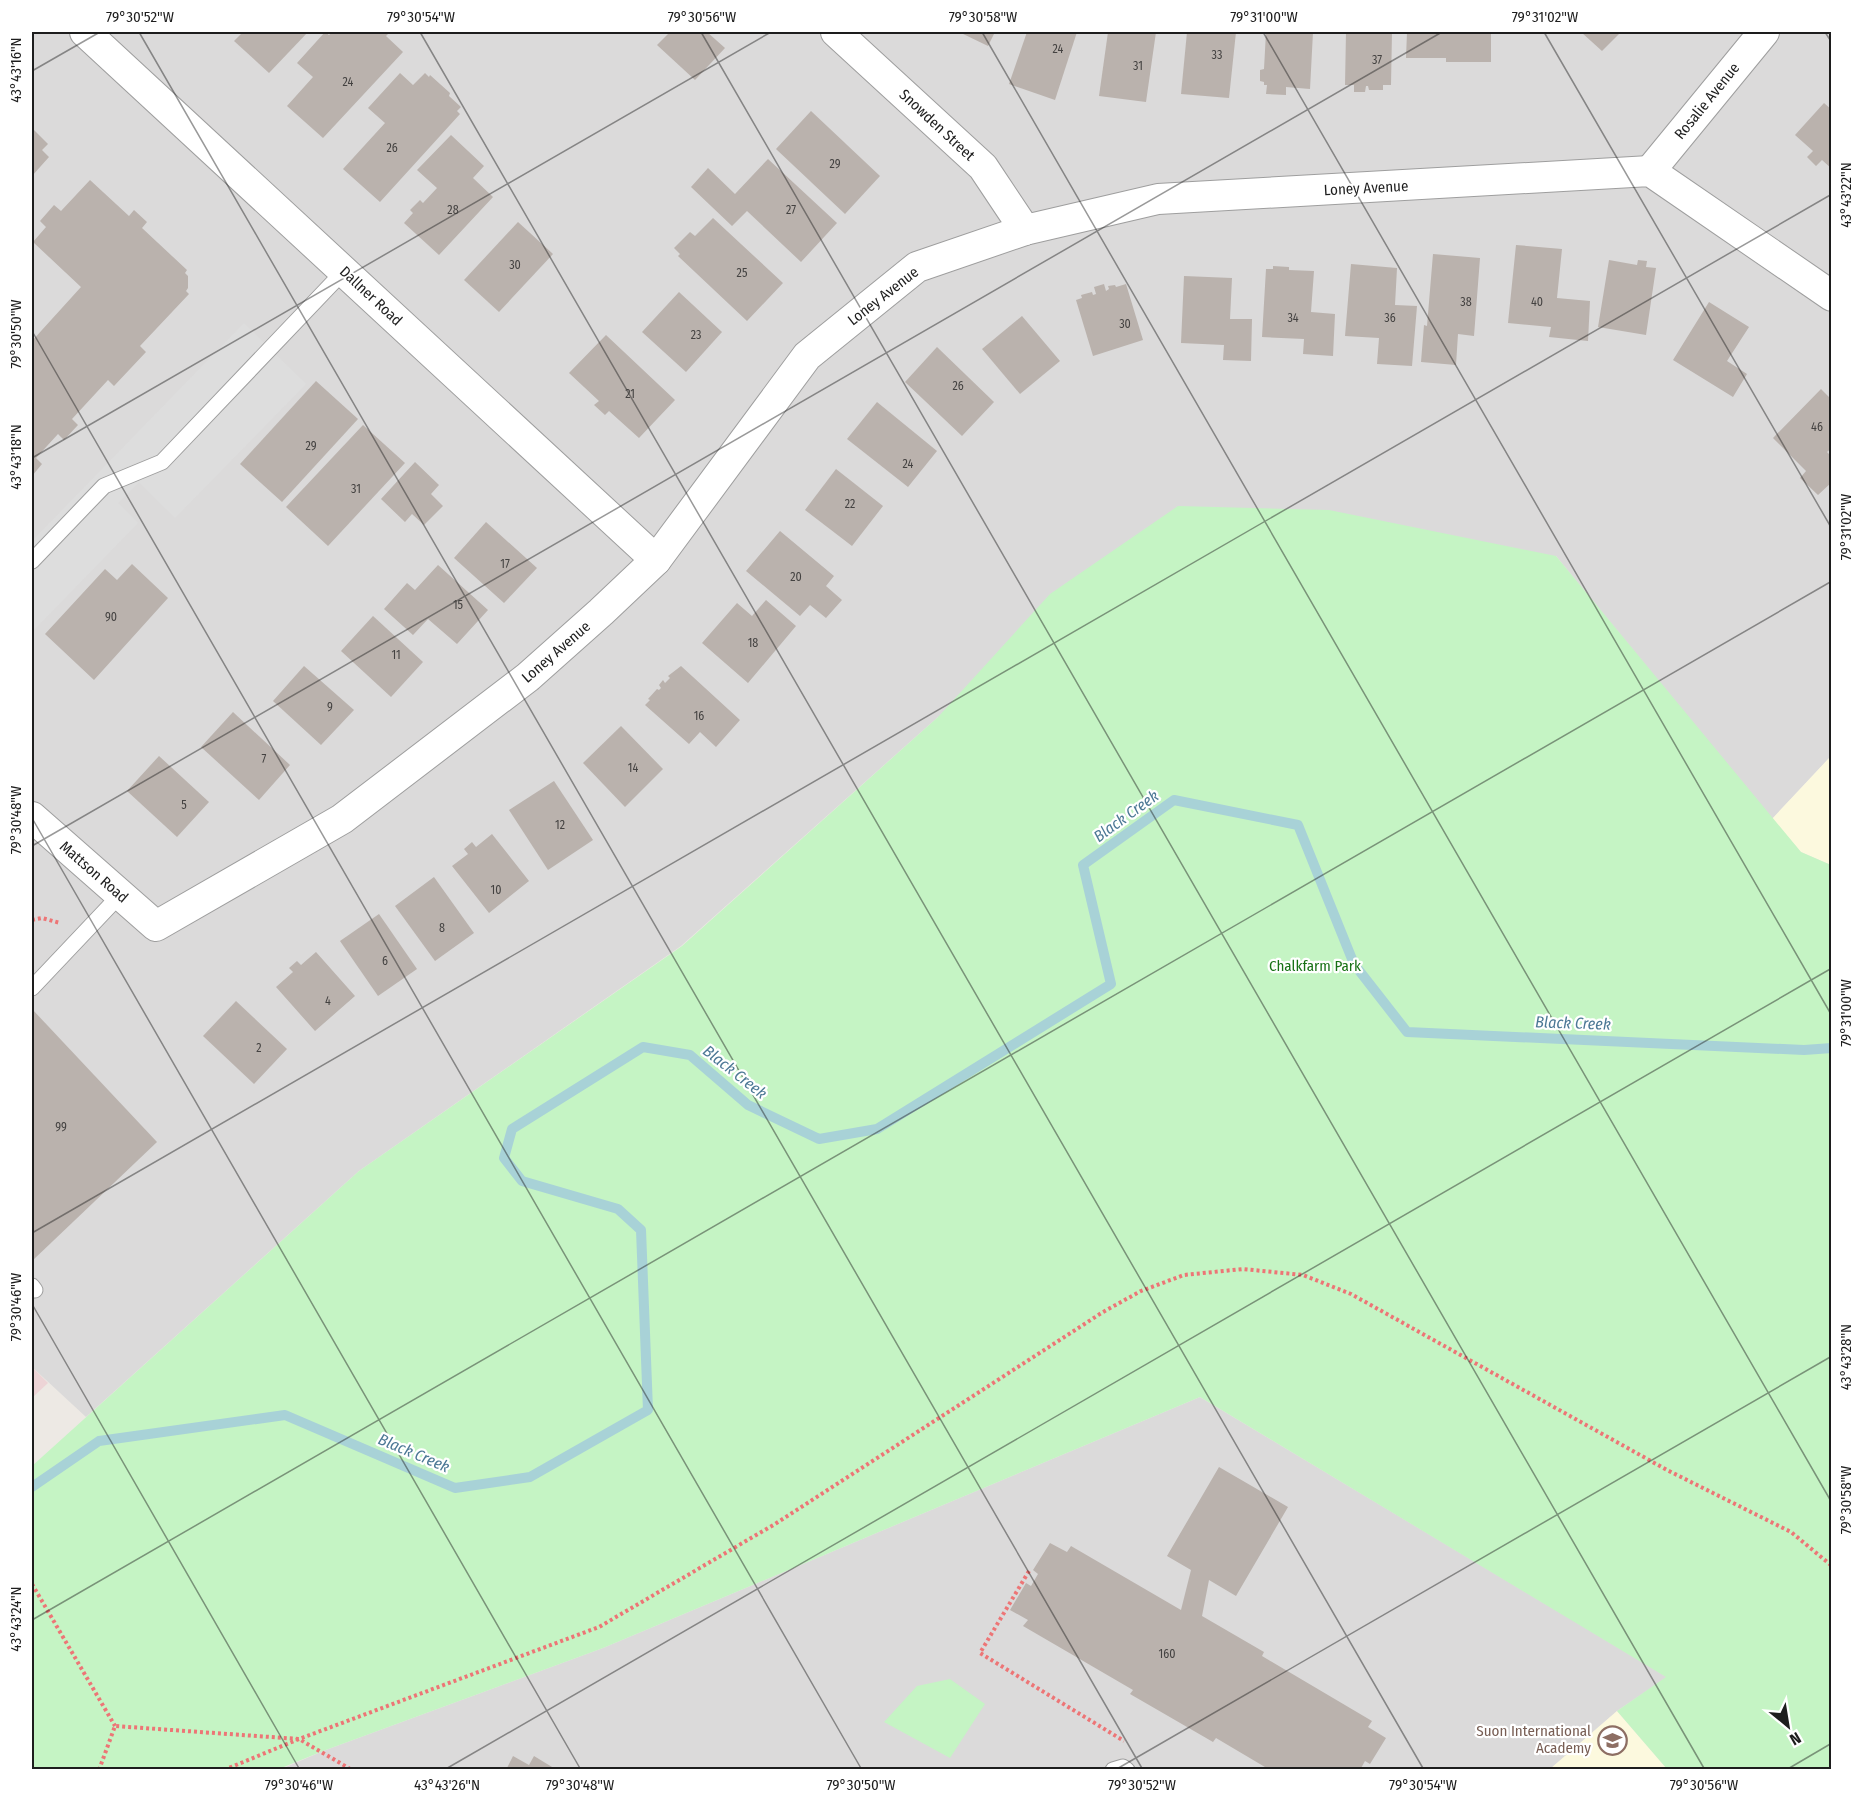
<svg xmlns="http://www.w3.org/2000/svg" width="1863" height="1801" font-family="'Fira Sans Condensed',sans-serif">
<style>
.residential{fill:#dbdada}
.commercial{fill:#edd4d6}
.education{fill:#fcf9de}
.park{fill:#c5f4c4}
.parking{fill:#ddd}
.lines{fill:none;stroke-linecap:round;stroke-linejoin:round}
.stream{stroke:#a8d2d7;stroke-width:10}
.building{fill:#bab2ad}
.service-casing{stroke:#9e9e9e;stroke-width:17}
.minor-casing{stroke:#9e9e9e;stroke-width:32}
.path{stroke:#ed7576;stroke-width:4;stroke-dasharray:3 3;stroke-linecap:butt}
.service{stroke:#fff;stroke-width:15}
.minor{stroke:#fff;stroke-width:30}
.ticks{fill:none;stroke:#1d1d1d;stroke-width:1.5;stroke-opacity:0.45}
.labels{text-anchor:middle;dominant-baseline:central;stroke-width:4.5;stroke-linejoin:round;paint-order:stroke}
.number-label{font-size:12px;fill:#444241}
.street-label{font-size:15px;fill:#1d1d1d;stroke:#fff}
.park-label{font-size:15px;fill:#177115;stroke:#fff}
.education-label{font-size:15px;fill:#785e54;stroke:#fff;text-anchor:end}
.water-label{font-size:16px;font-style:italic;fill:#4c7895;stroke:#fff}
.neatline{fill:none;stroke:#1d1d1d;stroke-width:2}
.ticks-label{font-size:15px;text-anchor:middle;fill:#1d1d1d}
</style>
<rect width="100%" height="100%" fill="#ede9e4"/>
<!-- residential -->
<g class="residential">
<polygon points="32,32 1831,32 1831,756 1772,819 1556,556 938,717 681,946 359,1171 86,1417 32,1367"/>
<polygon points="1200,1397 1667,1677 1617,1711 1550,1769 279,1770 323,1751 603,1648"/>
</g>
<!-- commercial -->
<polygon class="commercial" points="32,1367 48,1383 32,1398"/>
<!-- education -->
<g class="education">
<polygon points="1831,756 1831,865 1801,852 1772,819"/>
<polygon points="1617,1711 1667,1769 1550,1769"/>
</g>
<!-- park -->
<g class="park">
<polygon points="1178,506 1329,510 1556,556 1801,852 1831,865 1831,1769 1667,1769 1617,1711 1666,1677 1200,1397 603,1648 323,1751 279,1769 32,1769 32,1466 359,1171 682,946 938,717 1050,594"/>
<polygon points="950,1679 985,1704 950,1758 884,1722 917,1686"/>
</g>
<!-- parking -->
<polygon class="parking" points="244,323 306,384 175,518 139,482 118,503 138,523 32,632 32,541"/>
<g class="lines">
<!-- stream -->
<polyline class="stream" points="32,1487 99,1441 285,1415 455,1488 530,1477 648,1410 641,1230 618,1209 522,1181 504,1158 512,1129 643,1047 690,1055 748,1105 819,1139 877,1129 1111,984 1083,865 1174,800 1298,825 1354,964 1407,1032 1804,1050 1832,1048"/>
</g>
<!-- building -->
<g class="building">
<polygon points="243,32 308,32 269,73 234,41"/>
<polygon points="325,32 329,35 332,32 390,32 386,36 403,52 323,138 287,106 313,77 297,63"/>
<polygon points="670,32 707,32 725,48 695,80 657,45"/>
<polygon points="959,32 995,32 988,46"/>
<polygon points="1027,32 1077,32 1055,100 1009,84"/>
<polygon points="1108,32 1156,32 1146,102 1099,96"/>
<polygon points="1187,32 1236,32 1229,98 1181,94"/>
<polygon points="1266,32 1313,32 1310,89 1286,87 1286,95 1266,94 1267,85 1264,85 1264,82 1260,81 1260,70 1264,69"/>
<polygon points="1346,32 1392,32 1391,85 1383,85 1383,90 1369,90 1368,86 1366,86 1365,92 1354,92 1354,85 1345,85"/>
<polygon points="1407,32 1491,32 1491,62 1446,62 1446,58 1406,58"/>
<polygon points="1581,32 1621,32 1602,51"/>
<polygon points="400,73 413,85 425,73 429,77 430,75 450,93 449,96 461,107 457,111 460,114 380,202 343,169 385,123 368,108"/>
<polygon points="1824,103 1832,110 1832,169 1822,160 1816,166 1807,157 1813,151 1795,135"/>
<polygon points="811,111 880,176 845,214 776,149"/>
<polygon points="32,128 48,144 42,150 49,157 32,176"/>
<polygon points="451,135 484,166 473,178 493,197 439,255 404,223 413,213 410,210 420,200 423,203 437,188 417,170"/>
<polygon points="768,159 837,223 801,262 747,211 732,226 691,187 708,168 735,194"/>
<polygon points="90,180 129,216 134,210 147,222 142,228 187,270 185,273 188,276 188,288 186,291 189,294 140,346 146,352 114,386 108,380 72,419 78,425 64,440 58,434 36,458 42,464 32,476 32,341 81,287 33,242 46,227 40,221 54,205 61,211"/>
<polygon points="713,218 783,283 747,321 678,256 680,254 674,248 690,232 695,236"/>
<polygon points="518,222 553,254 499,312 464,280"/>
<polygon points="1516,245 1562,249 1557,298 1590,301 1588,341 1549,337 1551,327 1508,323"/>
<polygon points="1433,254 1480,258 1474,336 1458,334 1456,365 1421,362 1424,325 1427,326"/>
<polygon points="1609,260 1637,265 1638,260 1647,261 1646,267 1656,268 1646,335 1598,327"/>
<polygon points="1351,264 1397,268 1395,305 1417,306 1412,366 1377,364 1379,338 1345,336"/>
<polygon points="1273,266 1289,267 1289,270 1314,271 1311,312 1335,314 1333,356 1303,354 1304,339 1262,337 1266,269 1273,269"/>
<polygon points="1184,276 1232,278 1230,319 1252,319 1251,361 1223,360 1224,345 1181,343"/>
<polygon points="1104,284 1106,291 1109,289 1108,286 1115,285 1116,287 1126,284 1143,340 1093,356 1076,300 1082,298 1081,295 1092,292 1093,295 1096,294 1094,287"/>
<polygon points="679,292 722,332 686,372 642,332"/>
<polygon points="1709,302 1749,327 1727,361 1747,374 1733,397 1673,360"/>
<polygon points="1022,316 1060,361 1020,394 982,349"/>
<polygon points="606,335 675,400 639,438 609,411 605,415 594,405 599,401 569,373"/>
<polygon points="937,347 994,402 962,436 905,382"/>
<polygon points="316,381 358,419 282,502 240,464"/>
<polygon points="1821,389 1832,400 1832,448 1827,452 1832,457 1832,482 1818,495 1800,478 1806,471 1773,438"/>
<polygon points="877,402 937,451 908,487 847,439"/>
<polygon points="363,425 405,463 328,546 286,507"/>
<polygon points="415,462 439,485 431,494 443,506 424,525 412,514 405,522 381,499"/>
<polygon points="836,469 883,506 852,546 805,510"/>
<polygon points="486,522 537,568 504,603 454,558"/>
<polygon points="780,531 834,576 826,586 842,600 826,618 810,605 800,616 746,571"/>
<polygon points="132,564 168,598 94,680 45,634 105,569 117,580"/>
<polygon points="438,565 488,610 457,644 428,619 413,635 384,609 407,583 415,590"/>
<polygon points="766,600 796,626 748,683 702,643 737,603 752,616"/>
<polygon points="373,616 423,662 391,697 341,651"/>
<polygon points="304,666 354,710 321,745 273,701"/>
<polygon points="681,666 740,720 716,747 700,732 689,744 645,705 650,700 648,699 657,689 659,690 661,688 659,685 663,680 665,683 670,678 668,676"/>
<polygon points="233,712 290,765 259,800 201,747"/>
<polygon points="621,726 663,769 625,807 583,763"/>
<polygon points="159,756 209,802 177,837 127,791"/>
<polygon points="554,781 593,840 548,870 509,810"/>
<polygon points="492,834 529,881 489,913 452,866 468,854 464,849 472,842 476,847"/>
<polygon points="434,877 474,933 435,961 395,906"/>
<polygon points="379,914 417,969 378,996 340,941"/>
<polygon points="316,952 355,996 315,1031 276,987 293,972 289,968 297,961 301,965"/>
<polygon points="236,1001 287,1049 254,1084 203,1036"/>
<polygon points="32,1009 157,1142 32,1261"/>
<polygon points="1219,1467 1288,1507 1236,1596 1209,1580 1202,1616 1264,1652 1262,1656 1372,1721 1368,1727 1386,1738 1370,1764 1365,1761 1360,1770 1270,1770 1216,1738 1213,1742 1130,1694 1133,1690 1023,1626 1028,1620 1010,1610 1026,1583 1031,1586 1038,1574 1033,1570 1050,1543 1067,1552 1071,1546 1181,1610 1191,1570 1167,1556"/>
<polygon points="513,1756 529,1765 534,1756 557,1770 506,1770"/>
</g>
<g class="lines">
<defs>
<g id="service">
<polyline points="32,561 104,486 162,462 344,271"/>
<polyline points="32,988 120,895"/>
<polyline points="32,1286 35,1290"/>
<polyline points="1113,1770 1123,1767 1127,1770"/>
</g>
<g id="minor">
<polyline points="85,32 656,560"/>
<polyline points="836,32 983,167 1025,230"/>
<polyline points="1650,171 1764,32"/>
<polyline points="32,817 156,926 342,819 528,677 601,612 656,560 807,356 917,267 1025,230 1158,199 1650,171 1832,296"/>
</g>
</defs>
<!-- service casing -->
<use href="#service" class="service-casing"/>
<!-- minor casing -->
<use href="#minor" class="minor-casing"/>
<!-- path -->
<g class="path">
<polyline points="32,920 42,918 60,923"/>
<polyline points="1029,1571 980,1653 1124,1741"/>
<polyline points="32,1584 115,1726"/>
<polyline points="99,1770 115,1726 299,1739 352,1770"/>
<polyline points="224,1770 299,1739 599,1627 775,1524 1103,1312 1141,1291 1184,1275 1243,1269 1303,1275 1351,1294 1667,1470 1791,1532 1832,1566"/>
</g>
<!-- service -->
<use href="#service" class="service"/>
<!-- minor -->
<use href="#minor" class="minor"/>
</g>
<!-- ticks -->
<path class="ticks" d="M139,32L1143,1770M420,32L1424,1770M701,32L1705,1770M982,32L1832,1503M1263,32L1832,1016M1544,32L1832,529M1825,32L1832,43M32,71L100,32M32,331L862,1770M32,458L771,32M32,818L581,1770M32,846L1442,32M32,1233L1832,194M32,1304L300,1770M32,1620L1832,581M444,1770L1832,968M1115,1770L1832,1356M1786,1770L1832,1743"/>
<!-- icons -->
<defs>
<symbol id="school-ring" viewBox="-11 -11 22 22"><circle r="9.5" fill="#fff" stroke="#8d6e63" stroke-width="1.5"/><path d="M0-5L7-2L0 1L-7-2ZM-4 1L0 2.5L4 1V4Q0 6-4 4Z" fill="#8d6e63"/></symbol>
</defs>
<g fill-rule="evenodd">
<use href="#school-ring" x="1596" y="1724" width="33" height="33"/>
</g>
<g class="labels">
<!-- number labels -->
<g class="number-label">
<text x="1058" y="49">24</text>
<text x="1217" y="55">33</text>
<text x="1377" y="60">37</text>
<text x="1138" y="66">31</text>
<text x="348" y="82">24</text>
<text x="392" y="148">26</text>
<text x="835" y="164">29</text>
<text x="453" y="210">28</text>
<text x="791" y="210">27</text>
<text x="515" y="265">30</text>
<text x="742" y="273">25</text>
<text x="1466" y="302">38</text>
<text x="1537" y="302">40</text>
<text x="1293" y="318">34</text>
<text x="1390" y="318">36</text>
<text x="1125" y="324">30</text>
<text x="696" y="335">23</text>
<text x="958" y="386">26</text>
<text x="630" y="394">21</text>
<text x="1817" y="427">46</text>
<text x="311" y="446">29</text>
<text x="908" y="464">24</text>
<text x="356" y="489">31</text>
<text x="850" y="504">22</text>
<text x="505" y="564">17</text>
<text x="796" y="577">20</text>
<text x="458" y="605">15</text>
<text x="111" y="617">90</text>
<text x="753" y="643">18</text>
<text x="396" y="655">11</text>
<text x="330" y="707">9</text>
<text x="699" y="716">16</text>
<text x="264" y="759">7</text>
<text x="633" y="768">14</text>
<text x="184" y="805">5</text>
<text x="560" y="825">12</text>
<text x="496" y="890">10</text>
<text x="442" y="928">8</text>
<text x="385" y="961">6</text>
<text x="328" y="1001">4</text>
<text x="259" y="1048">2</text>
<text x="61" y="1127">99</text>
<text x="1167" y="1654">160</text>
</g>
<!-- street labels -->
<g class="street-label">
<text transform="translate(1707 101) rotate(-51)">Rosalie Avenue</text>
<text transform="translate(937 125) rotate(43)">Snowden Street</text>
<text transform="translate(1366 188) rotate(-3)">Loney Avenue</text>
<text transform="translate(371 296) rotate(43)">Dallner Road</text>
<text transform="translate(883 296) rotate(-38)">Loney Avenue</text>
<text transform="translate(556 652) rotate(-41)">Loney Avenue</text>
<text transform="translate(94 872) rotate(41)">Mattson Road</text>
</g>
<!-- park labels -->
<g class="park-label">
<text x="1315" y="966">Chalkfarm Park</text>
</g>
<!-- education labels -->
<g class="education-label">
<text x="1591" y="1731">Suon International<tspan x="1591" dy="17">Academy</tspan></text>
</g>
<!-- water labels -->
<g class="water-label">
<text transform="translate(1126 816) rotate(-36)">Black Creek</text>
<text transform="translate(1573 1023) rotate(2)">Black Creek</text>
<text transform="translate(735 1072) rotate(38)">Black Creek</text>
<text transform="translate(414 1453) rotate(23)">Black Creek</text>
</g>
</g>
<!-- border -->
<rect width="1863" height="1801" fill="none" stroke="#ffffff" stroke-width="66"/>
<!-- north arrow -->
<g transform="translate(1788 1726) rotate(150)" stroke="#ffffff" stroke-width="4.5" paint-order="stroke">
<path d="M0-4.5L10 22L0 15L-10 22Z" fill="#1d1d1d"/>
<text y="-9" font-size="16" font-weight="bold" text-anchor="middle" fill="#1d1d1d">N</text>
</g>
<rect x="33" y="33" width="1797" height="1735" class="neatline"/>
<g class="ticks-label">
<text x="140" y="22">79°30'52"W</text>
<text x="421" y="22">79°30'54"W</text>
<text x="702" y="22">79°30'56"W</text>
<text x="983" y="22">79°30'58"W</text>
<text x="1264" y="22">79°31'00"W</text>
<text x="1545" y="22">79°31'02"W</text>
<text transform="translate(16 70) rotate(-90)" y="5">43°43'16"N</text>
<text transform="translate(1846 195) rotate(-90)" y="5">43°43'22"N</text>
<text transform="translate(16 334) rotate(-90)" y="5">79°30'50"W</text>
<text transform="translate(16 457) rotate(-90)" y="5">43°43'18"N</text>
<text transform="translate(1846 527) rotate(-90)" y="5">79°31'02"W</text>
<text transform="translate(16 820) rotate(-90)" y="5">79°30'48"W</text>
<text transform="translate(1846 1013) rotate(-90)" y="5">79°31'00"W</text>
<text transform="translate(16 1307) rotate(-90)" y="5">79°30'46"W</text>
<text transform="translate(1846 1357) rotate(-90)" y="5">43°43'28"N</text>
<text transform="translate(1846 1500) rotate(-90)" y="5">79°30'58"W</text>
<text transform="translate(16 1619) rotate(-90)" y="5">43°43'24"N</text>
<text x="299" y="1790">79°30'46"W</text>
<text x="447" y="1790">43°43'26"N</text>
<text x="580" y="1790">79°30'48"W</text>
<text x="861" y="1790">79°30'50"W</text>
<text x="1142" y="1790">79°30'52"W</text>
<text x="1423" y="1790">79°30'54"W</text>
<text x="1704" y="1790">79°30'56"W</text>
</g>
</svg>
